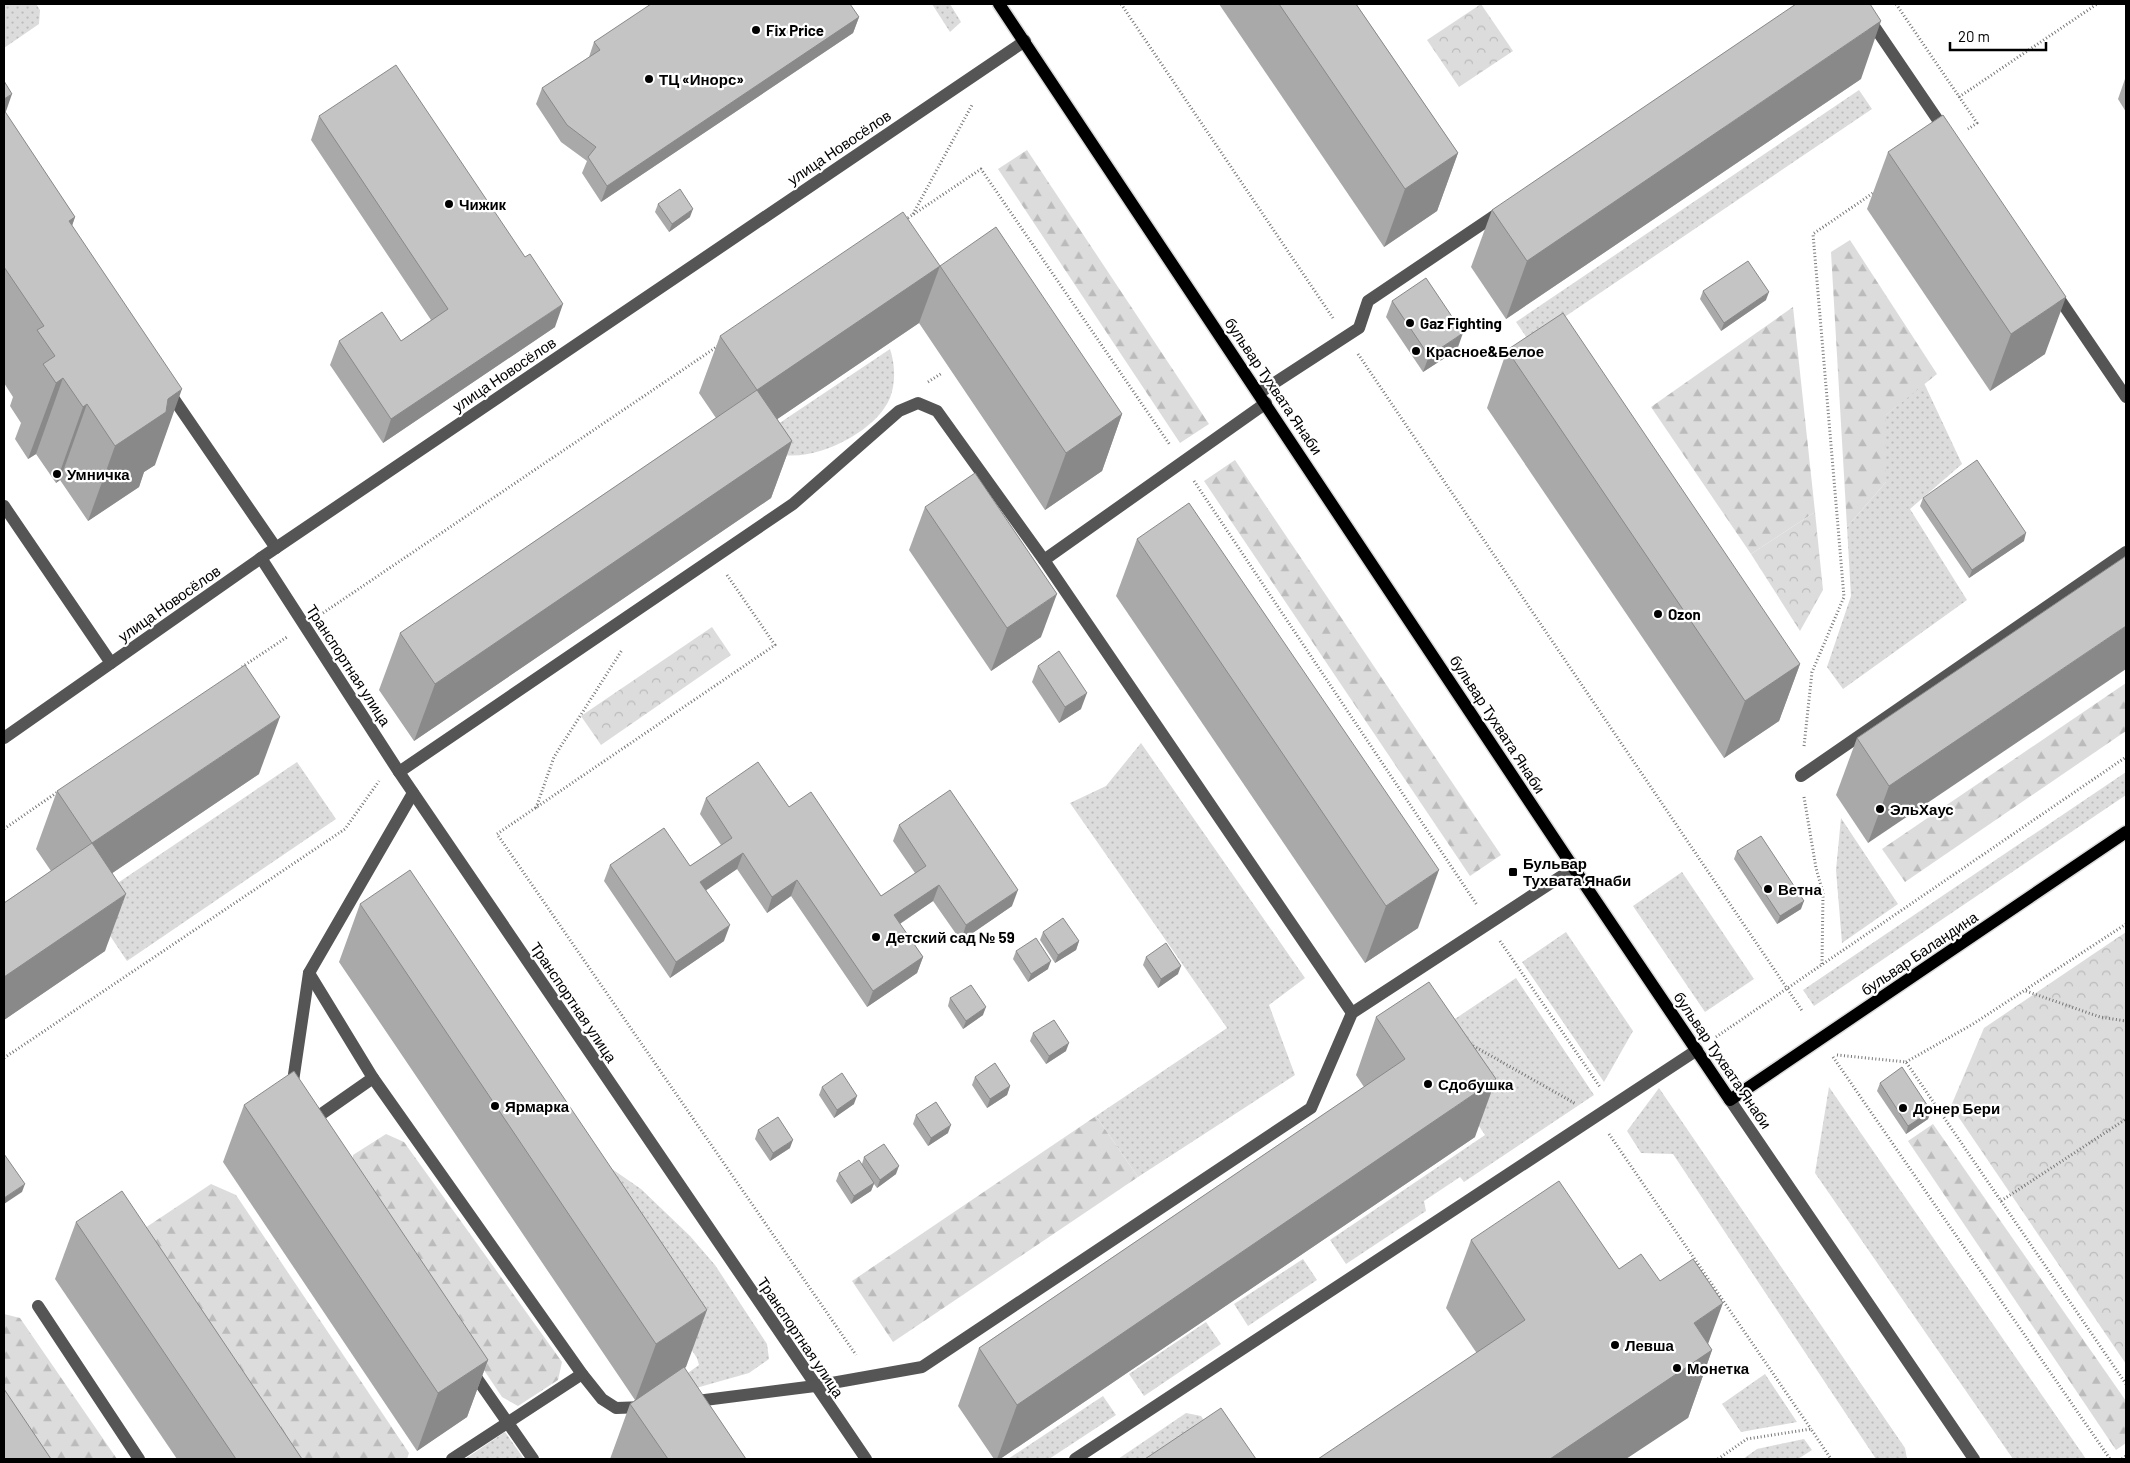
<svg xmlns="http://www.w3.org/2000/svg" width="2130" height="1463" font-family="Barlow,sans-serif">
<style>
.grass{fill:url(#grass-dots)}
.forest{fill:url(#forest-firs)}
.park{fill:url(#park-crowns)}
.lines{fill:none;stroke-linecap:round;stroke-linejoin:round}
.major-casing{stroke:#dbdbdb;stroke-width:15}
.path{stroke:#777;stroke-width:3;stroke-dasharray:1 2.5;stroke-linecap:butt}
.minor{stroke:#555;stroke-width:12}
.major{stroke:#000;stroke-width:12}
.wall{fill:#a9a9a9}
.shaded-wall{fill:#898989}
.building{fill:#c4c4c4;stroke:#898989}
.poi-dot{fill:#000;stroke:#fff;stroke-width:2}
.labels{text-anchor:middle;dominant-baseline:central;stroke-width:4.5;stroke-linejoin:round;paint-order:stroke}
.poi-label{font-size:15px;font-weight:bold;fill:#000;stroke:#fff;text-anchor:start}
.street-label{font-size:15px;fill:#000;stroke:#fff}
</style>
<defs>
<pattern id="grass-dots" width="8" height="8" patternUnits="userSpaceOnUse" patternTransform="scale(1.25)"><rect width="8" height="8" fill="#dcdcdc"/><path d="M2 2h.1M6 6h.1" fill="none" stroke="#bbb" stroke-width="1.8" stroke-linecap="round"/></pattern>
<pattern id="forest-firs" width="22" height="20" patternUnits="userSpaceOnUse" patternTransform="scale(1.25)"><rect width="22" height="20" fill="#dcdcdc"/><path d="M5 1l3.5 6h-7zM16 11l3.5 6h-7z" fill="#bbb"/></pattern>
<pattern id="park-crowns" width="20" height="18" patternUnits="userSpaceOnUse" patternTransform="scale(1.25)"><rect width="20" height="18" fill="#dcdcdc"/><path d="M2 6a3 3 0 1 1 6 0M12 15a3 3 0 1 1 6 0" fill="none" stroke="#bbb"/></pattern>
</defs>
<rect width="100%" height="100%" fill="#fff"/>
<!-- grass -->
<g class="grass">
<polygon points="4,4 36,4 40,10 39,24 4,48"/>
<polygon points="932,4 950,4 961,22 950,32"/>
<polygon points="1859,90 1872,109 1529,341 1516,322"/>
<path d="M890,349C895,364 896,382 890,398C876,432 814,463 779,454C772,452 763,443 757,438Z"/>
<polygon points="1924,383 1962,464 1910,509 1967,600 1843,689 1827,667 1851,596 1847,527 1886,482 1886,415"/>
<polygon points="1141,743 1305,978 1269,1005 1295,1075 1138,1177 1096,1116 1227,1028 1070,803 1106,786"/>
<polygon points="297,762 336,819 127,961 88,903"/>
<polygon points="2126,772 2126,795 1814,1006 1803,990"/>
<polygon points="1841,818 1898,904 1842,943 1836,870"/>
<polygon points="1682,872 1754,979 1705,1012 1633,906"/>
<polygon points="1566,932 1633,1031 1604,1082 1522,962"/>
<polygon points="1516,978 1594,1095 1464,1182 1460,1177 1424,1201 1426,1211 1346,1264 1330,1240 1485,1135 1422,1041"/>
<polygon points="1829,1087 2086,1459 2013,1459 1815,1173"/>
<polygon points="1659,1088 1905,1448 1907,1459 1876,1459 1673,1154 1641,1153 1627,1131"/>
<polygon points="602,1162 641,1189 690,1236 715,1265 767,1344 769,1359 749,1373 696,1388 654,1397 699,1365 697,1358 567,1163"/>
<polygon points="1303,1259 1317,1280 1248,1326 1234,1304"/>
<polygon points="1206,1322 1221,1344 1144,1396 1129,1374"/>
<polygon points="1765,1374 1797,1422 1741,1432 1722,1404"/>
<polygon points="1103,1396 1116,1415 1049,1459 1008,1459"/>
<polygon points="1186,1413 1201,1416 1225,1452 1214,1459 1118,1459"/>
<polygon points="505,1432 524,1459 465,1459"/>
<polygon points="1804,1439 1812,1450 1798,1459 1743,1459 1757,1449"/>
</g>
<!-- forest -->
<g class="forest">
<polygon points="1027,150 1209,424 1180,443 998,169"/>
<polygon points="1850,240 1937,374 1886,415 1886,482 1847,527 1831,252"/>
<polygon points="1793,307 1815,512 1751,554 1651,407"/>
<polygon points="1235,460 1501,855 1470,876 1204,481"/>
<polygon points="2126,683 2126,731 1905,882 1882,849"/>
<polygon points="1096,1116 1138,1177 893,1342 852,1281"/>
<polygon points="1933,1124 2126,1401 2126,1443 2116,1450 1908,1141"/>
<polygon points="386,1134 404,1142 562,1362 558,1380 518,1406 502,1397 352,1173 353,1155"/>
<polygon points="211,1184 236,1195 409,1453 407,1459 283,1459 142,1230"/>
<polygon points="4,1314 20,1318 117,1459 43,1459 4,1402"/>
</g>
<!-- park -->
<g class="park">
<polygon points="1481,4 1513,51 1459,87 1427,40"/>
<polygon points="1815,512 1823,590 1800,631 1751,554"/>
<polygon points="712,627 731,655 601,745 581,716"/>
<polygon points="2126,932 2126,1364 1951,1106 1984,1028"/>
</g>
<g class="lines">
<defs>
<polyline id="major" points="999,4 1583,882 1730,1100 2126,832"/>
</defs>
<!-- major casing -->
<use href="#major" class="major-casing"/>
<!-- path -->
<g class="path">
<polyline points="1121,4 1333,318"/>
<polyline points="1896,4 1977,123 1968,129"/>
<polyline points="1959,97 2097,4"/>
<polyline points="913,214 972,105"/>
<polyline points="905,220 981,169 1170,445"/>
<polyline points="1358,354 1803,1012"/>
<polyline points="928,382 942,373"/>
<polyline points="1194,481 1477,905"/>
<polyline points="727,575 775,645 497,834 856,1355"/>
<polyline points="323,613 718,346"/>
<polyline points="242,667 287,637"/>
<polyline points="1804,746 1812,672 1844,597 1813,234 1876,191"/>
<polyline points="1804,797 1816,868 1823,893 1822,964"/>
<polyline points="536,808 554,757 622,650"/>
<polyline points="4,829 59,791"/>
<polyline points="1500,941 1600,1087"/>
<polyline points="2026,991 2100,1017 2126,1021"/>
<polyline points="1716,1037 2126,757"/>
<polyline points="1470,1044 1576,1104"/>
<polyline points="1837,1055 1906,1062 2126,1384"/>
<polyline points="1833,1057 2110,1459"/>
<polyline points="4,1058 345,829 379,781"/>
<polyline points="1906,1062 1973,1024 2126,924"/>
<polyline points="1609,1134 1811,1429"/>
<polyline points="2001,1201 2126,1119"/>
<polyline points="1718,1459 1747,1439 1811,1429 1831,1459"/>
<polyline points="2122,1459 2126,1456"/>
</g>
<!-- minor -->
<g class="minor">
<polyline points="1859,4 1946,132"/>
<polyline points="2054,291 2126,397"/>
<polyline points="167,389 276,548"/>
<polyline points="1259,393 1359,328 1368,301 1500,212"/>
<polyline points="4,506 111,663"/>
<polyline points="261,558 399,772 866,1459"/>
<polyline points="1044,560 1352,1013"/>
<polyline points="4,738 261,558 1025,41"/>
<polyline points="399,772 793,504 899,411 918,403 937,411 1044,560 1266,403"/>
<polyline points="1801,776 2126,552"/>
<polyline points="413,793 309,973 373,1078 582,1374 602,1399 616,1408 645,1407"/>
<polyline points="292,1088 309,973"/>
<polyline points="1730,1100 1974,1459"/>
<polyline points="310,1122 373,1078"/>
<polyline points="38,1306 139,1459"/>
<polyline points="471,1370 533,1459"/>
<polyline points="689,1402 815,1386 922,1367 1311,1108 1352,1013 1574,868"/>
<polyline points="452,1459 582,1374"/>
<polyline points="1075,1459 1697,1050"/>
</g>
<!-- major -->
<use href="#major" class="major"/>
</g>
<!-- wall -->
<g class="wall">
<polygon points="1219,4 1356,4 1458,153 1437,211 1384,247"/>
<polygon points="859,17 853,33 601,202 582,173 587,161 561,142 536,104 542,88 589,57 594,42"/>
<polygon points="2126,76 2126,112 2118,99"/>
<polygon points="1861,79 1506,319 1471,267 1492,210"/>
<polygon points="4,81 5,113 75,217 72,226 155,465 144,472 139,487 88,521 60,480 56,483 36,454 28,459 15,439 21,423 10,406 13,397 4,383"/>
<polygon points="319,116 555,327 383,443 330,365 339,341 401,341 431,320 311,140"/>
<polygon points="1888,152 2045,354 1990,391 1867,209"/>
<polygon points="658,204 690,217 669,232 655,212"/>
<polygon points="940,266 1122,414 1102,471 1045,510 919,323 777,419 792,441 771,498 414,741 379,690 400,633 716,418 699,393 720,336"/>
<polygon points="1703,291 1766,300 1721,331 1700,299"/>
<polygon points="1392,301 1457,350 1423,372 1386,317"/>
<polygon points="1507,350 1800,664 1779,721 1724,758 1487,408"/>
<polygon points="1923,498 2024,541 1969,578 1920,506"/>
<polygon points="925,507 1041,637 991,671 909,550"/>
<polygon points="1137,539 1418,928 1365,963 1116,596"/>
<polygon points="2126,556 1868,843 1836,795 1857,738"/>
<polygon points="1038,666 1081,709 1059,723 1032,682"/>
<polygon points="259,774 112,873 105,951 4,1020 4,903 51,871 36,849 57,791"/>
<polygon points="706,798 789,807 881,896 915,873 893,841 899,825 1012,906 961,941 933,901 900,924 923,957 917,973 867,1007 791,896 767,913 737,869 706,890 724,941 670,978 604,881 610,865 690,866 721,845 700,814"/>
<polygon points="1737,851 1801,909 1777,924 1734,859"/>
<polygon points="360,904 686,1367 684,1368 746,1459 610,1459 630,1404 635,1400 339,962"/>
<polygon points="1043,932 1079,941 1076,950 1055,963 1040,940"/>
<polygon points="1016,951 1048,969 1028,982 1013,959"/>
<polygon points="1146,957 1178,974 1158,988 1143,965"/>
<polygon points="950,998 983,1015 963,1029 948,1006"/>
<polygon points="1376,1017 1475,1137 1000,1459 994,1459 958,1406 979,1348 1364,1087 1356,1075"/>
<polygon points="1033,1033 1066,1051 1046,1064 1030,1041"/>
<polygon points="975,1077 1010,1086 1007,1095 987,1108 972,1085"/>
<polygon points="1880,1083 1931,1111 1928,1119 1906,1134 1877,1091"/>
<polygon points="822,1087 854,1104 834,1118 819,1095"/>
<polygon points="244,1105 488,1360 467,1417 417,1451 223,1162"/>
<polygon points="916,1115 948,1133 928,1146 913,1124"/>
<polygon points="758,1130 790,1148 770,1161 755,1139"/>
<polygon points="864,1157 896,1174 877,1188 874,1184 871,1191 851,1204 836,1181 839,1173 862,1164"/>
<polygon points="76,1222 302,1459 177,1459 55,1279"/>
<polygon points="1471,1240 1619,1269 1660,1281 1712,1350 1688,1418 1476,1352 1446,1308"/>
</g>
<!-- shaded-wall -->
<g class="shaded-wall">
<polygon points="859,17 853,33 601,202 607,186"/>
<polygon points="1881,21 1861,79 1506,319 1527,261"/>
<polygon points="12,94 4,117 4,99"/>
<polygon points="1458,153 1437,211 1384,247 1405,189"/>
<polygon points="693,209 690,217 669,232 672,224"/>
<polygon points="75,217 48,292 69,221"/>
<polygon points="940,266 919,323 736,447 757,390"/>
<polygon points="1769,292 1766,300 1721,331 1724,323"/>
<polygon points="2066,297 2045,354 1990,391 2011,334"/>
<polygon points="563,304 555,327 383,443 391,419"/>
<polygon points="1463,333 1457,350 1423,372 1429,356"/>
<polygon points="63,378 36,454 28,459 56,383"/>
<polygon points="182,389 155,465 144,472 139,487 88,521 115,446 168,399"/>
<polygon points="87,404 60,480 56,483 83,407"/>
<polygon points="1122,414 1102,471 1045,510 1066,453"/>
<polygon points="792,441 771,498 414,741 435,684"/>
<polygon points="2026,533 2024,541 1969,578 1972,570"/>
<polygon points="1057,594 1041,637 991,671 1007,628"/>
<polygon points="2126,626 2126,669 1868,843 1889,786"/>
<polygon points="1800,664 1779,721 1724,758 1745,701"/>
<polygon points="1087,693 1081,709 1059,723 1065,707"/>
<polygon points="280,717 259,774 71,901 92,843"/>
<polygon points="743,853 737,869 695,898 700,882"/>
<polygon points="1439,870 1418,928 1365,963 1386,906"/>
<polygon points="797,880 791,896 767,913 772,897"/>
<polygon points="939,885 933,901 889,931 894,915"/>
<polygon points="1018,890 1012,906 961,941 966,925"/>
<polygon points="126,894 105,951 4,1020 4,977"/>
<polygon points="1804,901 1801,909 1777,924 1780,916"/>
<polygon points="730,925 724,941 670,978 676,962"/>
<polygon points="1079,941 1076,950 1055,963 1058,955"/>
<polygon points="923,957 917,973 867,1007 873,991"/>
<polygon points="1051,961 1048,969 1028,982 1031,974"/>
<polygon points="1181,966 1178,974 1158,988 1161,979"/>
<polygon points="986,1007 983,1015 963,1029 966,1021"/>
<polygon points="1069,1043 1066,1051 1046,1064 1049,1056"/>
<polygon points="1496,1079 1475,1137 1000,1459 997,1459 1017,1405"/>
<polygon points="1010,1086 1007,1095 987,1108 990,1099"/>
<polygon points="857,1096 854,1104 834,1118 837,1110"/>
<polygon points="1931,1111 1928,1119 1906,1134 1908,1126"/>
<polygon points="951,1125 948,1133 928,1146 931,1138"/>
<polygon points="793,1140 790,1148 770,1161 773,1153"/>
<polygon points="899,1166 896,1174 877,1188 880,1180"/>
<polygon points="874,1183 871,1191 851,1204 854,1196"/>
<polygon points="25,1184 22,1192 4,1204 4,1198"/>
<polygon points="1723,1303 1704,1355 1712,1350 1688,1418 1626,1459 1550,1459 1694,1323"/>
<polygon points="707,1310 686,1367 635,1401 656,1344"/>
<polygon points="488,1360 467,1417 417,1451 438,1393"/>
</g>
<!-- building -->
<g class="building">
<polygon points="651,4 850,4 859,17 607,186 588,157 596,147 567,125 542,88 600,50 594,42"/>
<polygon points="1279,4 1356,4 1458,153 1405,189"/>
<polygon points="1796,4 1870,4 1881,21 1527,261 1492,210"/>
<polygon points="396,65 525,257 530,254 563,304 391,419 339,341 382,312 401,341 448,309 319,116"/>
<polygon points="4,81 12,94 4,99"/>
<polygon points="4,110 75,217 69,221 182,389 168,399 166,412 115,446 87,404 83,407 63,378 56,383 43,364 55,356 37,330 44,326 4,267"/>
<polygon points="1943,115 2066,297 2011,334 1888,152"/>
<polygon points="680,189 693,209 672,224 658,204"/>
<polygon points="903,212 940,266 757,390 720,336"/>
<polygon points="996,227 1122,414 1066,453 940,266"/>
<polygon points="1748,261 1769,292 1724,323 1703,291"/>
<polygon points="1426,278 1463,333 1429,356 1392,301"/>
<polygon points="1563,313 1800,664 1745,701 1507,350"/>
<polygon points="757,390 792,441 435,684 400,633"/>
<polygon points="1977,460 2026,533 1972,570 1923,498"/>
<polygon points="975,473 1057,594 1007,628 925,507"/>
<polygon points="1189,503 1439,870 1386,906 1137,539"/>
<polygon points="2126,556 2126,626 1889,786 1857,738"/>
<polygon points="1059,651 1087,693 1065,707 1038,666"/>
<polygon points="245,665 280,717 92,843 57,791"/>
<polygon points="758,762 789,807 811,792 881,896 926,866 899,825 950,790 1018,890 966,925 939,885 894,915 923,957 873,991 797,880 772,897 743,853 700,882 730,925 676,962 610,865 664,828 690,866 732,838 706,798"/>
<polygon points="1761,836 1804,901 1780,916 1737,851"/>
<polygon points="92,843 126,894 4,977 4,903"/>
<polygon points="410,870 707,1310 656,1344 360,904"/>
<polygon points="1063,918 1079,941 1058,955 1043,932"/>
<polygon points="1036,938 1051,961 1031,974 1016,951"/>
<polygon points="1166,943 1181,966 1161,979 1146,957"/>
<polygon points="1429,982 1496,1079 1017,1405 979,1348 1405,1059 1376,1017"/>
<polygon points="971,985 986,1007 966,1021 950,998"/>
<polygon points="1054,1020 1069,1043 1049,1056 1033,1033"/>
<polygon points="995,1063 1010,1086 990,1099 975,1077"/>
<polygon points="1902,1067 1931,1111 1908,1126 1880,1083"/>
<polygon points="294,1071 488,1360 438,1393 244,1105"/>
<polygon points="842,1073 857,1096 837,1110 822,1087"/>
<polygon points="936,1102 951,1125 931,1138 916,1115"/>
<polygon points="778,1117 793,1140 773,1153 758,1130"/>
<polygon points="884,1144 899,1166 880,1180 864,1157"/>
<polygon points="4,1154 25,1184 4,1198"/>
<polygon points="859,1160 874,1183 854,1196 839,1173"/>
<polygon points="1559,1181 1619,1269 1641,1254 1660,1281 1693,1259 1723,1303 1694,1323 1712,1350 1550,1459 1318,1459 1525,1320 1471,1240"/>
<polygon points="122,1191 302,1459 236,1459 76,1222"/>
<polygon points="684,1367 746,1459 668,1459 630,1404"/>
<polygon points="4,1389 51,1459 4,1459"/>
<polygon points="1221,1408 1256,1459 1145,1459"/>
</g>
<!-- markers -->
<g class="poi-dot">
<circle cx="756" cy="30" r="5"/>
<circle cx="649" cy="79" r="5"/>
<circle cx="449" cy="204" r="5"/>
<circle cx="1410" cy="323" r="5"/>
<circle cx="1416" cy="351" r="5"/>
<circle cx="57" cy="474" r="5"/>
<circle cx="1658" cy="614" r="5"/>
<circle cx="1880" cy="809" r="5"/>
<rect x="1508" y="867" width="10" height="10" rx="2.5"/>
<circle cx="1768" cy="889" r="5"/>
<circle cx="876" cy="937" r="5"/>
<circle cx="1428" cy="1084" r="5"/>
<circle cx="495" cy="1106" r="5"/>
<circle cx="1903" cy="1108" r="5"/>
<circle cx="1615" cy="1345" r="5"/>
<circle cx="1677" cy="1368" r="5"/>
</g>
<g class="labels">
<!-- poi labels -->
<g class="poi-label">
<text x="766" y="30">Fix Price</text>
<text x="659" y="79">ТЦ «Инорс»</text>
<text x="459" y="204">Чижик</text>
<text x="1420" y="323">Gaz Fighting</text>
<text x="1426" y="351">Красное&amp;Белое</text>
<text x="67" y="474">Умничка</text>
<text x="1668" y="614">Ozon</text>
<text x="1890" y="809">ЭльХаус</text>
<text x="1523" y="863">Бульвар<tspan x="1523" dy="17">Тухвата Янаби</tspan></text>
<text x="1778" y="889">Ветна</text>
<text x="886" y="937">Детский сад № 59</text>
<text x="1438" y="1084">Сдобушка</text>
<text x="505" y="1106">Ярмарка</text>
<text x="1913" y="1108">Донер Бери</text>
<text x="1625" y="1345">Левша</text>
<text x="1687" y="1368">Монетка</text>
</g>
<!-- street labels -->
<g class="street-label">
<text transform="translate(839 147) rotate(-34)">улица Новосёлов</text>
<text transform="translate(504 374) rotate(-34)">улица Новосёлов</text>
<text transform="translate(1274 386) rotate(56)">бульвар Тухвата Янаби</text>
<text transform="translate(169 603) rotate(-35)">улица Новосёлов</text>
<text transform="translate(349 665) rotate(57)">Транспортная улица</text>
<text transform="translate(1498 724) rotate(57)">бульвар Тухвата Янаби</text>
<text transform="translate(1919 953) rotate(-34)">бульвар Баландина</text>
<text transform="translate(574 1002) rotate(56)">Транспортная улица</text>
<text transform="translate(1723 1060) rotate(56)">бульвар Тухвата Янаби</text>
<text transform="translate(801 1337) rotate(56)">Транспортная улица</text>
</g>
</g>
<!-- border -->
<rect width="2130" height="1463" fill="none" stroke="#000000" stroke-width="10"/>
<!-- scale -->
<path d="M1950 42v8h96v-8" fill="none" stroke="#000000" stroke-width="2.5"/>
<text x="1958" y="42" font-size="15" fill="#000000" stroke="#ffffff" stroke-width="4" paint-order="stroke">20 m</text>
</svg>
